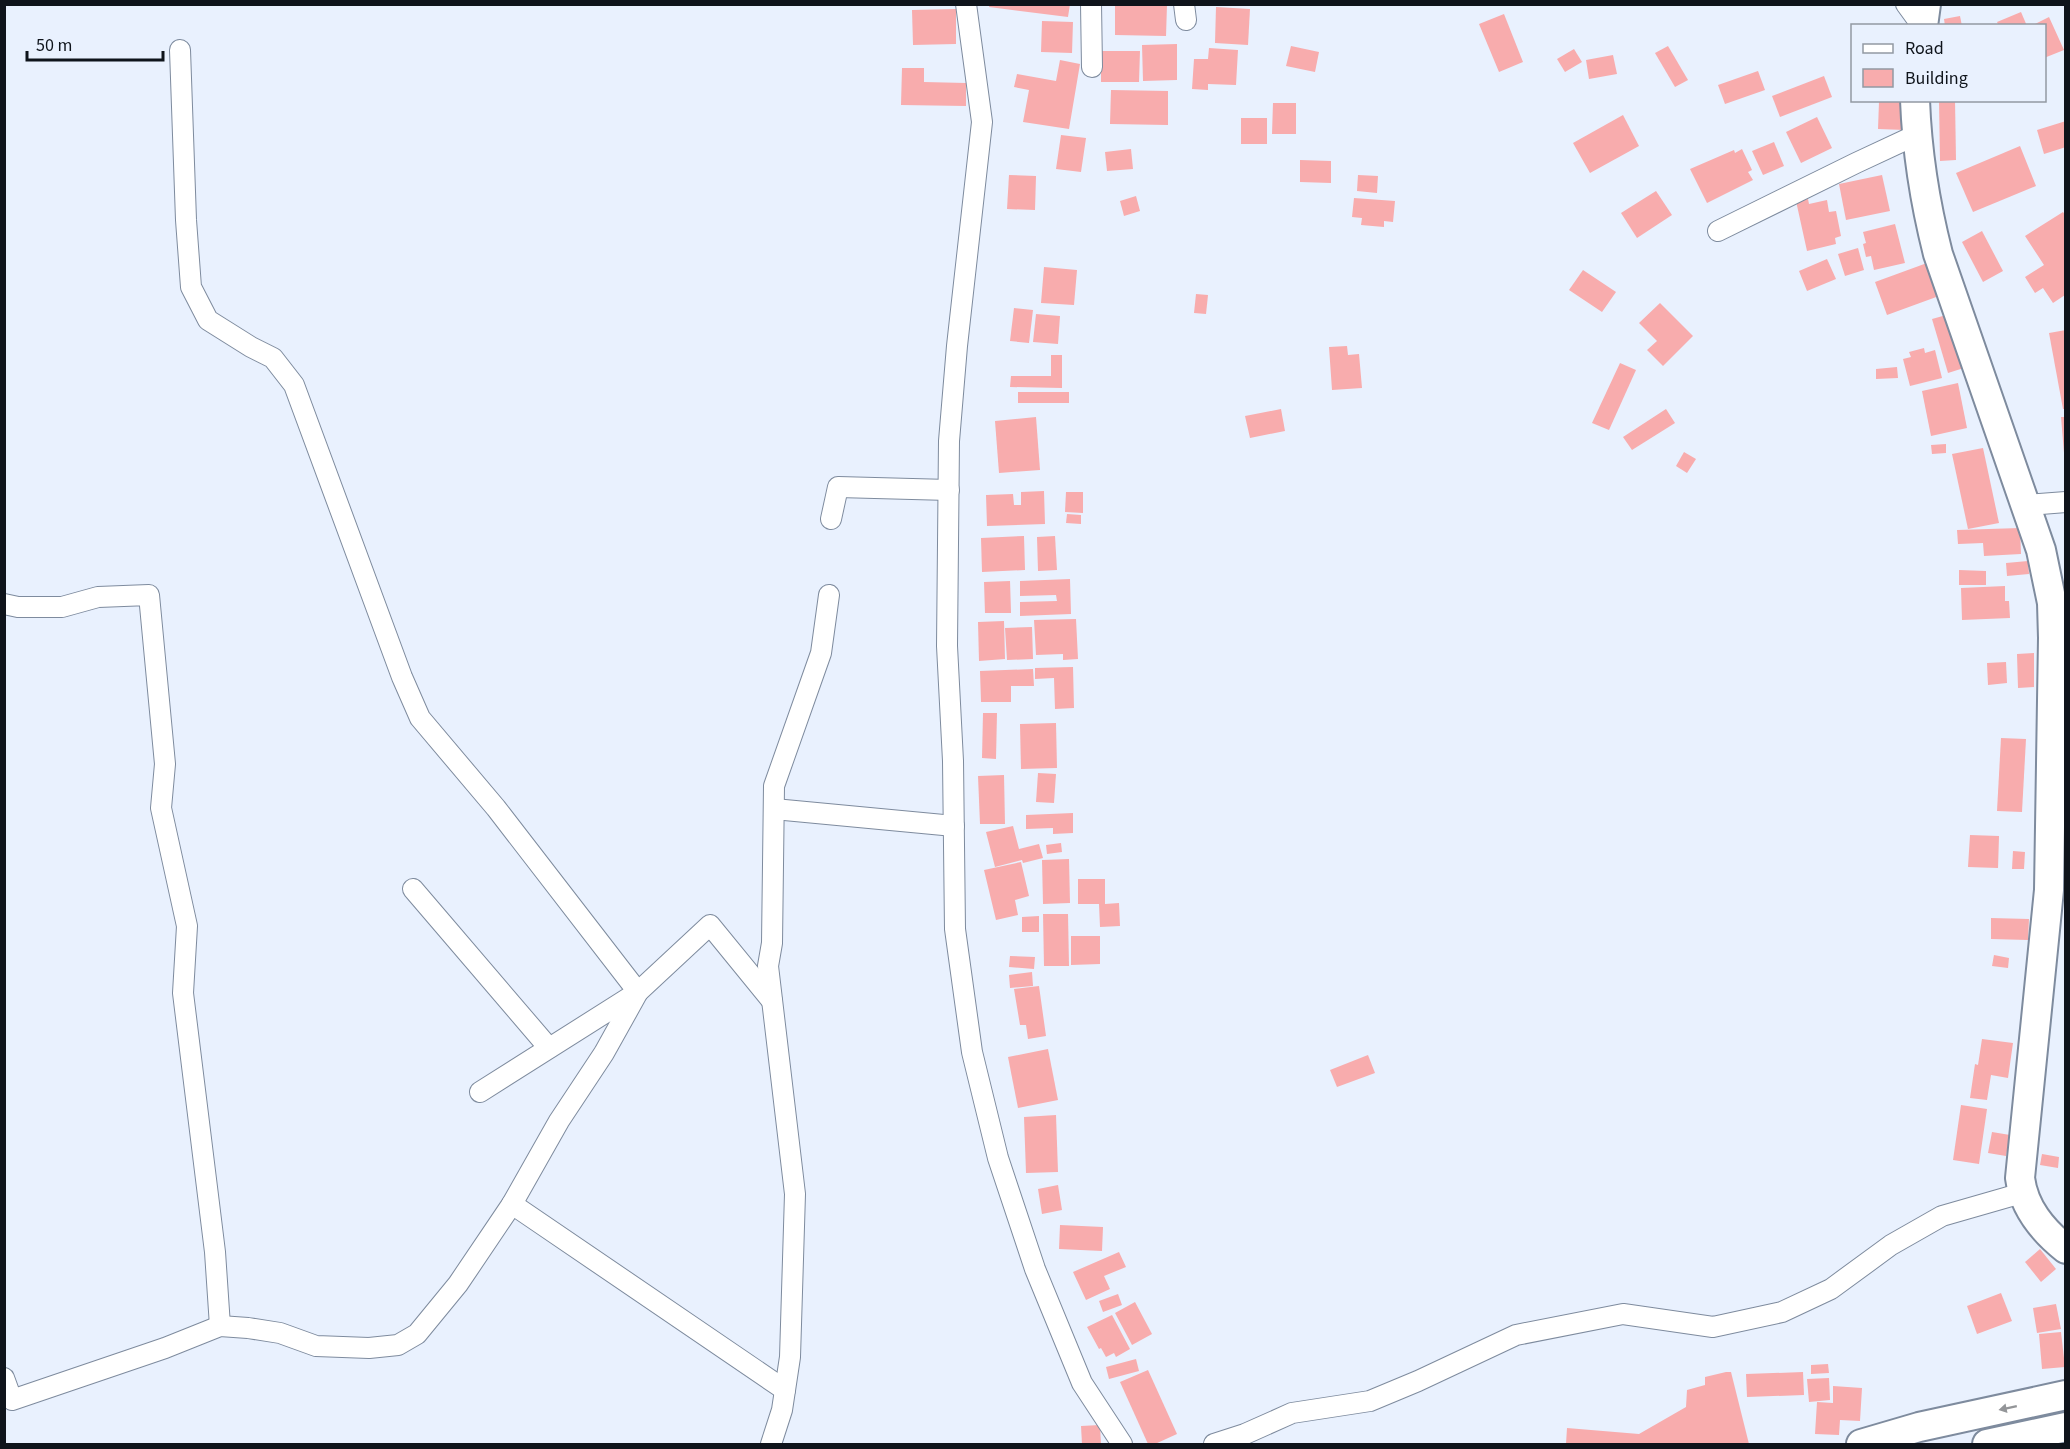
<svg xmlns="http://www.w3.org/2000/svg" width="2070" height="1449" font-family="'Source Sans 3',sans-serif">
<style>
.building{fill:#f8acad}
.lines{fill:none;stroke-linecap:round;stroke-linejoin:round}
.street-casing{stroke:#7e8b9e;stroke-width:22}
.secondary-casing{stroke:#7e8b9e;stroke-width:32}
.street{stroke:#fff;stroke-width:20}
.secondary{stroke:#fff;stroke-width:28}
.oneway{fill:#939598}
</style>
<rect width="100%" height="100%" fill="#e9f1fe"/>
<!-- building -->
<g class="building">
<polygon points="990,4 1070,4 1068,17 989,7"/>
<polygon points="1115,4 1167,4 1166,36 1115,35"/>
<polygon points="1216,7 1250,9 1248,45 1215,43"/>
<polygon points="956,9 956,44 913,45 912,10"/>
<polygon points="2021,12 2027,26 1999,26 1997,22"/>
<polygon points="1504,14 1523,62 1499,72 1479,24"/>
<polygon points="1960,16 1962,26 1945,26 1944,19"/>
<polygon points="2049,17 2064,50 2044,58 2044,26 2031,26"/>
<polygon points="1042,21 1073,22 1072,53 1041,52"/>
<polygon points="1177,44 1177,80 1143,81 1142,45"/>
<polygon points="1291,46 1319,52 1315,72 1286,66"/>
<polygon points="1668,46 1688,80 1675,87 1655,53"/>
<polygon points="1209,48 1238,50 1236,85 1208,84 1208,90 1192,89 1194,59 1208,59"/>
<polygon points="1574,49 1582,62 1565,72 1557,59"/>
<polygon points="1101,51 1140,51 1139,82 1101,82"/>
<polygon points="1613,55 1617,74 1589,79 1586,60"/>
<polygon points="1060,60 1080,64 1069,129 1023,122 1029,90 1014,87 1017,74 1056,81"/>
<polygon points="902,68 924,68 924,82 966,83 966,106 901,105"/>
<polygon points="1758,71 1765,90 1725,104 1718,85"/>
<polygon points="1824,76 1832,97 1780,117 1772,96"/>
<polygon points="1111,90 1168,91 1168,125 1110,124"/>
<polygon points="1939,100 1955,100 1956,160 1940,161"/>
<polygon points="1879,102 1905,102 1905,130 1878,129"/>
<polygon points="1273,103 1296,103 1296,134 1272,134"/>
<polygon points="1623,115 1639,146 1590,173 1573,143"/>
<polygon points="1817,117 1832,148 1801,163 1786,132"/>
<rect x="1241" y="118" width="26" height="26"/>
<polygon points="2066,121 2066,147 2044,154 2037,130"/>
<polygon points="1061,135 1086,138 1081,172 1056,169"/>
<polygon points="1774,142 1784,166 1763,175 1752,151"/>
<polygon points="2020,146 2036,186 1973,212 1956,173"/>
<polygon points="1131,149 1133,169 1107,171 1105,152"/>
<polygon points="1742,149 1752,170 1748,172 1753,180 1707,203 1690,169 1734,150 1735,153"/>
<polygon points="1300,160 1331,161 1331,183 1300,182"/>
<polygon points="1009,175 1036,176 1035,210 1007,209"/>
<polygon points="1358,175 1378,176 1377,193 1357,191"/>
<polygon points="1882,175 1890,211 1846,220 1839,184"/>
<polygon points="1656,191 1672,215 1637,238 1621,213"/>
<polygon points="1136,196 1140,211 1124,216 1120,201"/>
<polygon points="1354,198 1395,201 1393,222 1384,221 1384,227 1361,225 1362,218 1352,217"/>
<polygon points="1808,199 1809,204 1827,200 1829,212 1836,211 1841,236 1835,238 1836,244 1807,251 1796,201"/>
<polygon points="2063,212 2066,216 2066,291 2064,292 2065,295 2053,303 2043,288 2035,293 2025,277 2044,265 2025,236"/>
<polygon points="1895,224 1905,263 1874,270 1871,256 1866,257 1863,244 1866,243 1863,232"/>
<polygon points="1982,231 2003,271 1983,282 1962,242"/>
<polygon points="1858,248 1864,270 1845,276 1838,254"/>
<polygon points="1827,259 1836,279 1807,291 1799,271"/>
<polygon points="1927,263 1939,296 1887,315 1875,282"/>
<polygon points="1044,267 1077,270 1074,305 1041,303"/>
<polygon points="1583,270 1616,292 1602,312 1569,290"/>
<polygon points="1196,294 1208,295 1206,314 1194,313"/>
<polygon points="1660,303 1693,336 1663,366 1647,350 1657,341 1639,323"/>
<polygon points="1014,308 1033,310 1029,343 1010,341"/>
<polygon points="1036,314 1060,316 1058,344 1033,342"/>
<polygon points="1950,314 1967,367 1948,373 1932,319"/>
<polygon points="2066,330 2066,409 2063,409 2049,333"/>
<polygon points="1347,346 1348,355 1359,354 1362,388 1332,390 1329,347"/>
<polygon points="1924,348 1925,353 1935,350 1942,378 1910,386 1903,359 1911,357 1909,352"/>
<polygon points="1051,355 1062,355 1062,388 1010,387 1011,376 1051,376"/>
<polygon points="1620,363 1636,370 1609,430 1592,423"/>
<polygon points="1897,367 1898,378 1876,379 1876,369"/>
<polygon points="1958,383 1967,428 1931,436 1922,391"/>
<rect x="1018" y="392" width="51" height="11"/>
<polygon points="1281,409 1285,431 1250,438 1245,416"/>
<polygon points="1666,409 1675,423 1632,450 1623,437"/>
<polygon points="1036,417 1040,470 999,473 995,421"/>
<polygon points="2061,417 2066,417 2066,453 2064,453"/>
<polygon points="1946,444 1946,453 1932,454 1931,445"/>
<polygon points="1983,448 1999,523 1968,529 1952,454"/>
<polygon points="1684,452 1696,459 1687,473 1676,466"/>
<polygon points="1044,491 1045,524 987,526 986,495 1013,494 1014,505 1021,505 1021,492"/>
<polygon points="1066,492 1083,492 1083,513 1065,512"/>
<polygon points="1067,514 1081,515 1081,524 1066,523"/>
<polygon points="2020,528 2021,554 1984,556 1983,543 1958,544 1957,530"/>
<polygon points="1024,536 1025,570 982,572 981,538"/>
<polygon points="1055,536 1057,570 1038,571 1037,537"/>
<polygon points="2028,561 2029,574 2007,576 2006,563"/>
<polygon points="1959,570 1986,571 1986,585 1959,585"/>
<polygon points="1070,579 1071,614 1020,616 1020,602 1057,601 1056,595 1020,596 1020,581"/>
<polygon points="1010,581 1011,613 985,613 984,582"/>
<polygon points="2005,586 2005,601 2009,601 2010,618 1962,620 1961,588"/>
<polygon points="1076,619 1078,659 1063,660 1063,654 1036,655 1034,620"/>
<polygon points="1004,621 1005,659 979,661 978,622"/>
<polygon points="1032,627 1033,659 1007,660 1005,628"/>
<polygon points="2034,653 2034,687 2018,688 2017,654"/>
<polygon points="2006,662 2007,683 1988,685 1987,663"/>
<polygon points="1073,667 1074,708 1055,709 1054,678 1035,679 1035,668"/>
<polygon points="1033,669 1034,686 1011,686 1011,702 981,702 980,671"/>
<polygon points="983,713 997,713 996,759 982,758"/>
<polygon points="1056,723 1057,768 1021,769 1020,724"/>
<polygon points="2001,738 2026,739 2022,812 1997,811"/>
<polygon points="1038,773 1056,774 1054,803 1036,802"/>
<polygon points="1004,775 1005,824 980,824 978,776"/>
<polygon points="1073,813 1073,833 1053,834 1053,828 1026,829 1026,815"/>
<polygon points="1013,826 1019,849 1039,844 1043,858 1023,863 1022,860 995,867 986,832"/>
<polygon points="1970,835 1999,836 1998,868 1968,867"/>
<polygon points="1061,843 1062,852 1047,854 1046,845"/>
<polygon points="2013,851 2025,852 2024,869 2012,869"/>
<polygon points="1069,859 1070,903 1043,904 1042,860"/>
<polygon points="1021,862 1029,896 1015,900 1018,915 996,920 984,870"/>
<polygon points="1078,879 1105,879 1105,904 1119,903 1120,926 1100,927 1099,904 1078,904"/>
<polygon points="1043,914 1068,914 1069,966 1044,966"/>
<polygon points="1039,916 1039,932 1022,932 1022,917"/>
<polygon points="1991,918 2029,919 2028,940 1991,939"/>
<polygon points="1071,936 1100,936 1100,964 1071,965"/>
<polygon points="1994,955 2009,958 2008,968 1992,966"/>
<polygon points="1010,956 1035,957 1034,969 1009,967"/>
<polygon points="1032,972 1033,986 1010,988 1009,975"/>
<polygon points="1039,986 1046,1036 1028,1039 1026,1025 1020,1025 1014,989"/>
<polygon points="1982,1039 2013,1043 2008,1078 1991,1075 1987,1100 1970,1098 1975,1064 1978,1065"/>
<polygon points="1048,1049 1058,1100 1018,1108 1008,1057"/>
<polygon points="1368,1055 1375,1073 1337,1087 1330,1070"/>
<polygon points="1961,1105 1987,1109 1979,1164 1953,1160"/>
<polygon points="1056,1115 1058,1172 1026,1173 1024,1117"/>
<polygon points="1992,1132 2010,1135 2006,1156 1988,1153"/>
<polygon points="2042,1154 2059,1157 2058,1168 2040,1165"/>
<polygon points="1058,1185 1062,1210 1042,1214 1038,1189"/>
<polygon points="1060,1225 1103,1227 1102,1251 1059,1249"/>
<polygon points="2040,1249 2056,1269 2041,1282 2025,1262"/>
<polygon points="1119,1252 1126,1267 1104,1276 1110,1289 1086,1300 1073,1272"/>
<polygon points="2001,1293 2012,1321 1977,1334 1967,1306"/>
<polygon points="1118,1294 1122,1305 1103,1312 1099,1301"/>
<polygon points="1135,1302 1152,1334 1132,1345 1115,1313"/>
<polygon points="2056,1304 2061,1329 2037,1333 2033,1308"/>
<polygon points="1112,1315 1130,1349 1116,1357 1114,1353 1106,1357 1101,1348 1099,1349 1087,1327"/>
<polygon points="2061,1332 2065,1367 2042,1369 2039,1334"/>
<polygon points="1136,1359 1139,1371 1109,1379 1106,1367"/>
<polygon points="1828,1364 1829,1373 1811,1374 1811,1365"/>
<polygon points="1148,1370 1177,1434 1155,1444 1148,1444 1120,1382"/>
<polygon points="1726,1372 1731,1372 1749,1444 1566,1444 1567,1428 1639,1434 1686,1407 1687,1390 1705,1385 1705,1377"/>
<polygon points="1803,1372 1804,1395 1747,1397 1746,1374"/>
<polygon points="1829,1378 1830,1400 1809,1402 1807,1379"/>
<polygon points="1833,1386 1862,1388 1860,1421 1840,1420 1839,1435 1815,1434 1817,1402 1833,1403"/>
<polygon points="1100,1425 1101,1444 1082,1444 1081,1426"/>
</g>
<g class="lines">
<defs>
<g id="street">
<polyline points="966,4 982,122 957,346 949,441 947,646 953,761 955,929 972,1052 998,1158 1035,1269 1082,1383 1122,1444"/>
<polyline points="1091,4 1092,67"/>
<polyline points="1184,4 1186,20"/>
<polyline points="1906,4 1922,26"/>
<polyline points="180,50 186,220 191,287 208,320 251,347 273,358 294,385 402,677 420,718 496,808 638,992 480,1092"/>
<polyline points="1718,231 1856,163 1916,135"/>
<polyline points="2027,505 2066,502"/>
<polyline points="831,519 838,487 949,490"/>
<polyline points="4,604 18,607 62,607 98,597 149,595 165,764 161,808 187,926 183,993 215,1252 220,1326"/>
<polyline points="774,809 954,826"/>
<polyline points="413,889 549,1048"/>
<polyline points="512,1204 785,1390"/>
<polyline points="4,1378 12,1400 165,1348 220,1326 248,1328 280,1333 316,1346 369,1348 398,1345 417,1334 458,1284 512,1204 559,1121 604,1053 638,992 710,925 772,1001"/>
<polyline points="771,1444 782,1410 790,1357 795,1194 768,966 772,943 774,786 821,653 829,595"/>
<polyline points="1214,1444 1245,1434 1292,1413 1370,1401 1418,1381 1516,1335 1623,1314 1713,1327 1782,1312 1831,1289 1891,1245 1942,1216 2022,1193"/>
</g>
<g id="secondary">
<polyline points="1923,26 1926,4"/>
<path d="M1915,100C1917,153 1925,203 1938,254L2041,550L2052,603L2053,638L2049,890L2020,1178C2024,1208 2042,1230 2066,1249"/>
<polyline points="1861,1444 1919,1427 2066,1395"/>
<polyline points="1987,1444 2066,1427"/>
</g>
</defs>
<!-- street casing -->
<use href="#street" class="street-casing"/>
<!-- secondary casing -->
<use href="#secondary" class="secondary-casing"/>
<!-- street -->
<use href="#street" class="street"/>
<!-- secondary -->
<use href="#secondary" class="secondary"/>
</g>
<!-- one-way arrows -->
<defs><path id="oneway-solid" d="M-6-.8H1V-3.2L6.5 0L1 3.2V.8H-6Z" transform="scale(1.5)"/></defs>
<use class="oneway" href="#oneway-solid" transform="translate(2008 1408) rotate(168)"/>
<!-- border -->
<rect width="2070" height="1449" fill="none" stroke="#0f141b" stroke-width="12"/>
<!-- legend -->
<rect x="1851" y="24" width="195" height="78" fill="#e9f1fe" stroke="#9299a3" stroke-width="1.5"/>
<rect x="1863" y="44" width="30" height="9" fill="#ffffff" stroke="#9299a3" stroke-width="1.5"/>
<text x="1905" y="54" font-size="18" fill="#0f141b">Road</text>
<rect x="1863" y="69" width="30" height="18" fill="#f8acad" stroke="#9299a3" stroke-width="1.5"/>
<text x="1905" y="84" font-size="18" fill="#0f141b">Building</text>
<!-- scale -->
<path d="M27 51v9h136v-9" fill="none" stroke="#0f141b" stroke-width="3"/>
<text x="36" y="51" font-size="18" fill="#0f141b" stroke="#e9f1fe" stroke-width="4.5" paint-order="stroke">50 m</text>
</svg>
